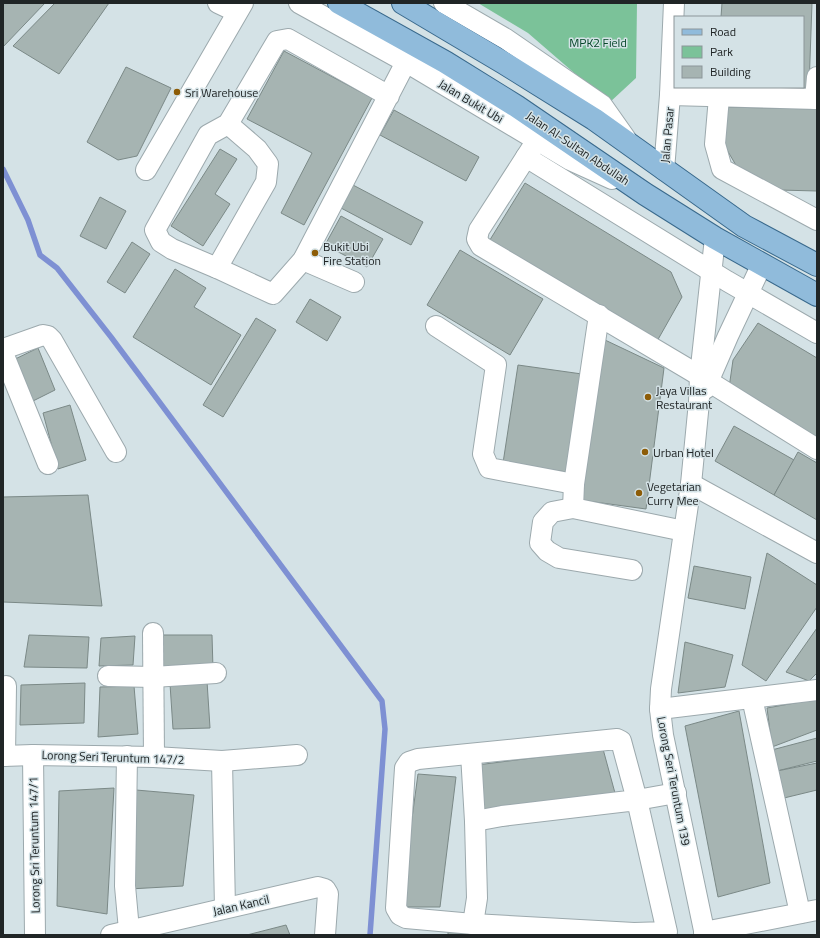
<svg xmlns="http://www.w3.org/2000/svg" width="820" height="938" font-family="'Titillium Web',sans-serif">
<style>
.green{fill:#7bc299}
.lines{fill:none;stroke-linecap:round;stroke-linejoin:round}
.stream{stroke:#7e90d3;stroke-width:5.5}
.building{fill:#a6b4b2;stroke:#7b8987}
.minor-casing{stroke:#9ca9ad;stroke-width:22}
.major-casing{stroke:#39698c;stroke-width:24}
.minor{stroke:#fff;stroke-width:20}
.major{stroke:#90bbdb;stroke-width:22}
.poi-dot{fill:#8d5c07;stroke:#d4e2e6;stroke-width:1.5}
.labels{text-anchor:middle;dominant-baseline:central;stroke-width:3;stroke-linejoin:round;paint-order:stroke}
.park-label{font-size:12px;fill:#06462a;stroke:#d4e2e6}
.poi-label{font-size:12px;fill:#202526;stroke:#d4e2e6;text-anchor:start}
.street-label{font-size:12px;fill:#202526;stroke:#d4e2e6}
</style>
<rect width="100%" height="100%" fill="#d4e2e6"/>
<!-- green -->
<polygon class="green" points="478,3 637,3 636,78 609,103 528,33"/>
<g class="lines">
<!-- stream -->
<polyline class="stream" points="3,169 28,220 40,255 57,268 111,337 382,701 385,729 370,935"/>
</g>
<!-- building -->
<g class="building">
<polygon points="3,3 45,3 3,47"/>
<polygon points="55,3 109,3 59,74 13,46"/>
<polygon points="722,3 812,3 809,88 763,87 803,87 803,17 721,17"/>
<polygon points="284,51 372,98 304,225 281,213 312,153 247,119"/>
<polygon points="126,67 171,88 137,156 118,160 87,142"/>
<polygon points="724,107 817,109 817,191 779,190 737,167 723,143"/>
<polygon points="394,110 479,157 466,181 380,135"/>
<polygon points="220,149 237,159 215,194 230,204 203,246 171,226"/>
<polygon points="525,183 671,272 682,297 656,343 488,243"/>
<polygon points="353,185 423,222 411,245 341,208"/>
<polygon points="100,197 126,211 106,249 80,236"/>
<polygon points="341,216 383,239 367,267 325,245"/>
<polygon points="132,242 150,254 125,293 107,282"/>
<polygon points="460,250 543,299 510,355 427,305"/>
<polygon points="175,269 206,288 194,307 241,335 211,385 133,337"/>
<polygon points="310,299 341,317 327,341 296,322"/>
<polygon points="256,318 276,330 223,417 203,405"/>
<polygon points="758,323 817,358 817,443 729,388 733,360"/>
<polygon points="605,340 664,368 646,509 580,500"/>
<polygon points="38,348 55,390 27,404 9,362"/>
<polygon points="518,365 582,374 567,472 503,463"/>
<polygon points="70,405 86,460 58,469 43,413"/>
<polygon points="734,426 794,460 774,495 715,461"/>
<polygon points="798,452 817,463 817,520 774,495"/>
<polygon points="88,495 102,606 3,602 3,497"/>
<polygon points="767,553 817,585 817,607 766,681 742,665"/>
<polygon points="694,566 751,577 745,609 688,598"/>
<polygon points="817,628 817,673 809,681 786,672"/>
<polygon points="29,635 89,637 87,668 24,667"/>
<polygon points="163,635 212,635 213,669 163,671"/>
<polygon points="135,636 133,665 99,666 101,638"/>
<polygon points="685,642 733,655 725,687 678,693"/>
<polygon points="207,681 210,728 173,729 170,684"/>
<polygon points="85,683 84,723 20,725 21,685"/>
<polygon points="134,686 138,734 98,737 100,687"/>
<polygon points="817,699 817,730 772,747 767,708"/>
<polygon points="739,711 770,883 718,897 685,726"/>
<polygon points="817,738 817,761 777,771 768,751"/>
<polygon points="603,749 615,793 483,810 477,765"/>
<polygon points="817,763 817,790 784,798 777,771"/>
<polygon points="418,774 456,777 440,907 400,907"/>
<polygon points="114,788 107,914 57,906 59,791"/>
<polygon points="136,790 194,795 183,886 129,889"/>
<polygon points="286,925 290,935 247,935"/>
<polygon points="448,931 486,935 448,935"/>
</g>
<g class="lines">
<defs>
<g id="minor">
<polyline points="218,3 237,12"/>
<polyline points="299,3 406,62 570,160 612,179"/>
<polyline points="444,3 506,39 602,105 626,139"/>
<polyline points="670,95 817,99"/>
<polyline points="389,96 288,39 277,41 228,124 208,135 155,230 161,242 172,249 217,268 273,294 303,260 406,62"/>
<polyline points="719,97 715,144 722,169 817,220"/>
<polyline points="815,99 817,77"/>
<polyline points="537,140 479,230 477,239 481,246 700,376 817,449"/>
<polyline points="526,157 727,281 817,333"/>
<polyline points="146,170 243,3"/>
<polyline points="664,170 670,95 674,3"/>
<polyline points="303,260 354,282"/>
<polyline points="217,268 266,182 268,164 257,149 228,124"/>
<polyline points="599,315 574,484 573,508 684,531"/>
<polyline points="436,326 496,365 483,454 489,468 574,484"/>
<polyline points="3,349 43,335 48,336 52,340 116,452"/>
<polyline points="3,353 48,464"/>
<polyline points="705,389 728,336 762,264"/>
<polyline points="691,484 817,553"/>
<polyline points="573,508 552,512 543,522 540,543 547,551 559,558 632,570"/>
<polyline points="153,633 154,757"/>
<polyline points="108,676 153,677 216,673"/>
<polyline points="752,698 800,913"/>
<polyline points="660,709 817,690"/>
<polyline points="471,754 475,821 477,898 473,924"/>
<polyline points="33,755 35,935"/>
<polyline points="3,756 33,755 154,757 222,761 297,755"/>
<polyline points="5,756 6,686"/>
<polyline points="127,756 125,886 129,930"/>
<polyline points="222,761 225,908"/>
<polyline points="475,821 502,816 637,800 621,741 617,739 418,759 409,762 405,768 396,908 400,915 406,918 473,924 634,933 667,932 637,800 676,793"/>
<polyline points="704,932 817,910"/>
<polyline points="111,935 318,887 325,889 328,894 325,935"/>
<polyline points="705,935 663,735 660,709 661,689 691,484 699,402 700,376 715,238"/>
</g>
<g id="major">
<polyline points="339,3 445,62 516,106 645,194 715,238 817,295"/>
<polyline points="403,3 504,63 594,119 744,226 817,265"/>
</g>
</defs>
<!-- minor casing -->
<use href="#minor" class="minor-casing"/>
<!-- major casing -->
<use href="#major" class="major-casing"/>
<!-- minor -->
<use href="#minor" class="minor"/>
<!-- major -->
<use href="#major" class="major"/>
</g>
<!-- markers -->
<g class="poi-dot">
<circle cx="177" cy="92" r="4"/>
<circle cx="315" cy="253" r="4"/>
<circle cx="648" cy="397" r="4"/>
<circle cx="645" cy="452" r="4"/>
<circle cx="639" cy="493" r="4"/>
</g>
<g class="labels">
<!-- park labels -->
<g class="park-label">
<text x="598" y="42">MPK2 Field</text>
</g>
<!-- poi labels -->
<g class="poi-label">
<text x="185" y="92">Sri Warehouse</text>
<text x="323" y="246">Bukit Ubi<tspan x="323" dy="14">Fire Station</tspan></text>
<text x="656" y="390">Jaya Villas<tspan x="656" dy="14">Restaurant</tspan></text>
<text x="653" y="452">Urban Hotel</text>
<text x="647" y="486">Vegetarian<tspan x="647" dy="14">Curry Mee</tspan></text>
</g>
<!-- street labels -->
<g class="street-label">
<text transform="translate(471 101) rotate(31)">Jalan Bukit Ubi</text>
<text transform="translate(667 135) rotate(-85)">Jalan Pasar</text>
<text transform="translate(578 148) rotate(34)">Jalan Al-Sultan Abdullah</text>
<text transform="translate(113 757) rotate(2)">Lorong Seri Teruntum 147/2</text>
<text transform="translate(674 781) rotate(79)">Lorong Seri Teruntum 139</text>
<text transform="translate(34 845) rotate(-91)">Lorong Sri Teruntum 147/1</text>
<text transform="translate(241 905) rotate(-13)">Jalan Kancil</text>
</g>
</g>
<!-- border -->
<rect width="820" height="938" fill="none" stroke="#202526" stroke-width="8"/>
<!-- legend -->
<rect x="674" y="16" width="130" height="72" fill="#d4e2e6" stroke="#8c9699"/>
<rect x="682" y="29" width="20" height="6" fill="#90bbdb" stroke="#8c9699"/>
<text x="710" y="36" font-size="12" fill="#202526">Road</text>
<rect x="682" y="46" width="20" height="12" fill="#7bc299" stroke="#8c9699"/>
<text x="710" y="56" font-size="12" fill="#202526">Park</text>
<rect x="682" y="66" width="20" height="12" fill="#a6b4b2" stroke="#8c9699"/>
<text x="710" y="76" font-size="12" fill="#202526">Building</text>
</svg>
